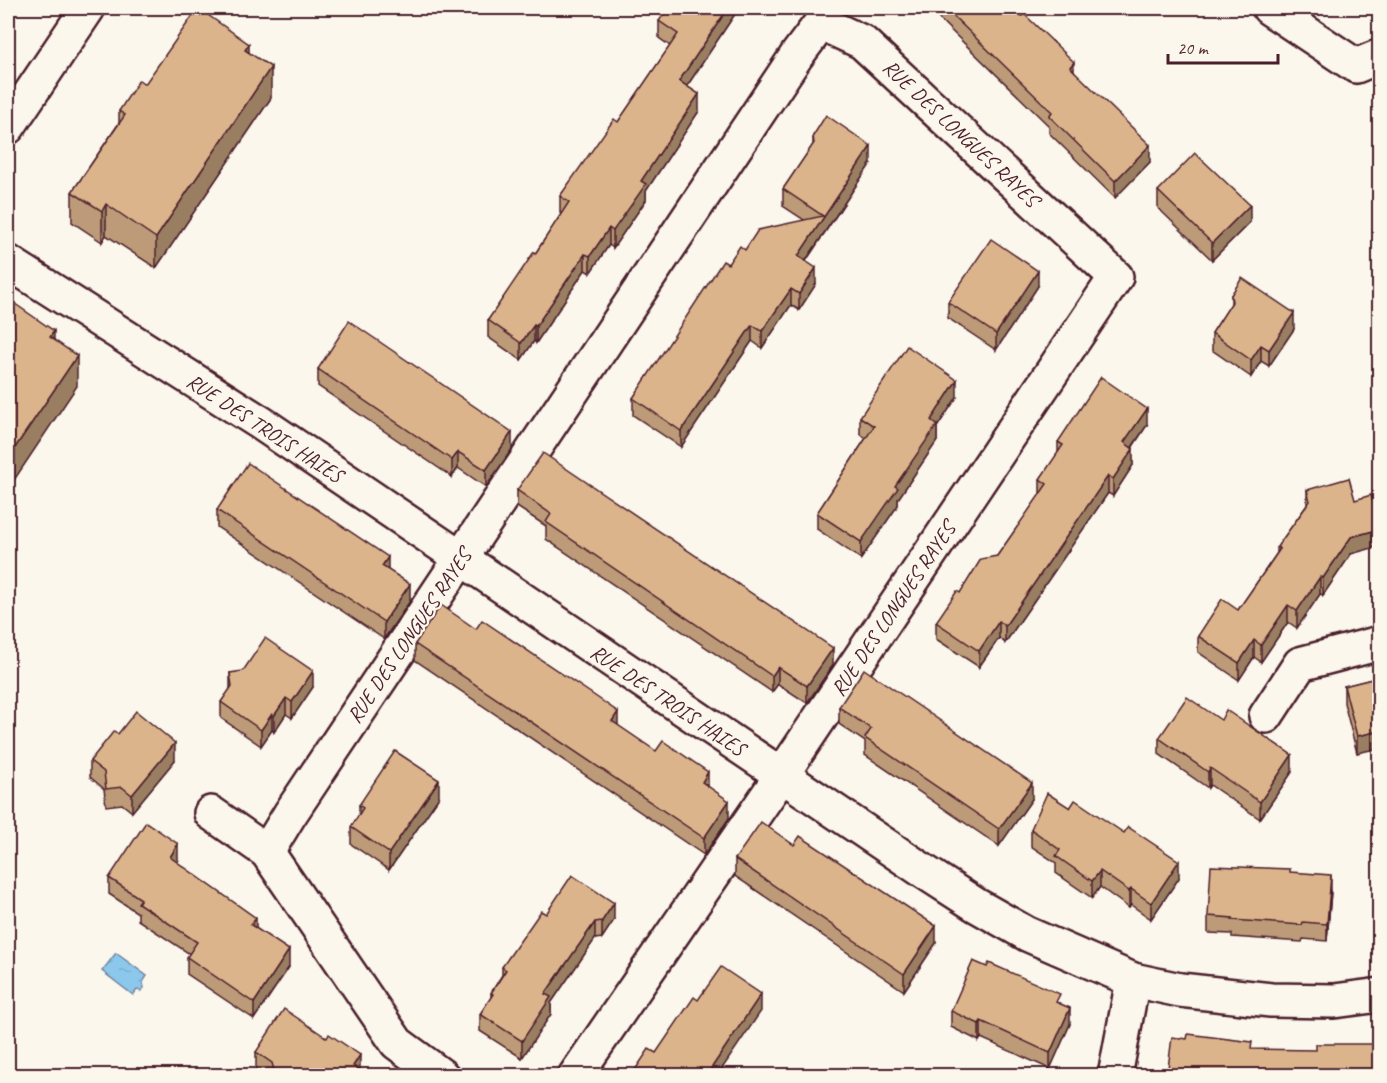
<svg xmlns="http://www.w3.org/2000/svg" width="1387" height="1083" font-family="Caveat,sans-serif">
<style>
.water{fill:url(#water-ripples);stroke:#72849f;stroke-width:1.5}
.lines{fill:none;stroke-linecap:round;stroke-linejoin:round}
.minor-casing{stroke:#4a1f2b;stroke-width:38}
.minor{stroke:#fbf7ec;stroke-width:33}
.wall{fill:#bd9b78;stroke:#4a1f2b;stroke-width:1.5}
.shaded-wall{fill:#9a7e62;stroke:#4a1f2b;stroke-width:1.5}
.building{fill:#dcb48c;stroke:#4a1f2b;stroke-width:1.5}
.labels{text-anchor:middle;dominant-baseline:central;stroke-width:4.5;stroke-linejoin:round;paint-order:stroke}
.street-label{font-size:21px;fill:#4a1f2b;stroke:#fbf7ec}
</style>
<defs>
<pattern id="water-ripples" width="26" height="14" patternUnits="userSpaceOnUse" patternTransform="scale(1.5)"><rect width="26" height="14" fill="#8cc8ec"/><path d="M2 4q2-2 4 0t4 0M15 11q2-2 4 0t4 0" fill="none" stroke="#7aabcb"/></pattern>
</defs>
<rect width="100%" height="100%" fill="#fbf7ec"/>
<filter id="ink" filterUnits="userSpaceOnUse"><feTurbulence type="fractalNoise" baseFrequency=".0167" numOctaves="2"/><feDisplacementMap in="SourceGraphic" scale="12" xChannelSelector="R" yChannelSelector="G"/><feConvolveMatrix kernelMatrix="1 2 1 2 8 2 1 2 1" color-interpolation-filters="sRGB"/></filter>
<g filter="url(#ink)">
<!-- water -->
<polygon class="water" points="116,953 147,976 143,982 144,988 141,991 137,990 133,995 102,971"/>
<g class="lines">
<defs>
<g id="minor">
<polyline points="1269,8 1356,66 1380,56"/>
<polyline points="8,127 88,8"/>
<polyline points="8,262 261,423 925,872 976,905 1027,934 1133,980 1180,990 1271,1000 1334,1001 1380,995"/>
<polyline points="1266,716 1300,664 1380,643"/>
<polyline points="211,813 267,852 397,1043 442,1076"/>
<polyline points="267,852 290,814 797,55 821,23 862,42 1116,277 781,776 575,1076"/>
<polyline points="1115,1076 1133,980"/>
</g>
</defs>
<!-- minor casing -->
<use href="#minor" class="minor-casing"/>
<!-- minor -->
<use href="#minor" class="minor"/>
</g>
<!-- wall -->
<g class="wall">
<polygon points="739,8 687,86 699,111 646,191 646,200 613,248 609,245 590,273 585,270 536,343 534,341 521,360 488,337 488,320 535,254 562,213 560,213 560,196 618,122 670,46 659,38 659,21"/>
<polygon points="928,8 1014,8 1074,71 1150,162 1115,198 1049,133 1049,126"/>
<polygon points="249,53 271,98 156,268 106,235 102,242 72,222 72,192 119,123 119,111 145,84"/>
<polygon points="813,136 871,163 806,261 816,284 799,310 791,305 762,348 752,341 681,447 633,415 633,398 728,264 745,250 804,220 783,206 783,189 813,145"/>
<polygon points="1158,191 1250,222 1212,260 1158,208"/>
<polygon points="1038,286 996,350 948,318 948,302"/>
<polygon points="1231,295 1294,329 1269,366 1261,361 1251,377 1212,350 1212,333 1231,304"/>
<polygon points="318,369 512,449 486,487 458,468 452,477 318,386"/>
<polygon points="957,397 937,427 937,441 898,499 898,505 861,559 817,529 817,513 866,438 860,434 860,417"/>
<polygon points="1147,425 1132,448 1133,465 1113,496 1108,493 1005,643 999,638 979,667 936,639 936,622 960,593 997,556 1040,495 1040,479 1058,454 1058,442"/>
<polygon points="517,490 833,665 807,703 778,684 772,692 546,539 546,526 517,507"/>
<polygon points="1307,490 1351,554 1323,595 1320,594 1297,628 1288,622 1261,662 1254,657 1239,680 1198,652 1198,636 1238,610 1277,553 1277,547 1307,505"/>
<polygon points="217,510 388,570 410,601 384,639 217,527"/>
<polygon points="415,644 708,786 729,818 704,855 415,660"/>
<polygon points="230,673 313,687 292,718 286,714 274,732 272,730 261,746 221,718 221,702 230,690"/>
<polygon points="1376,678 1357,753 1344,703 1344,686"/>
<polygon points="839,707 1032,799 999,846 865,755 865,742 839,724"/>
<polygon points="118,734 175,760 132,812 122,804 106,806 104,789 90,777 90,761"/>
<polygon points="1159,738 1292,772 1260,819 1210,785 1208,788 1159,754"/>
<polygon points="1380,795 1380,819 1378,812 1378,796"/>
<polygon points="439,797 389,870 351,844 351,827 359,815 359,805"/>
<polygon points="1070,808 1179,878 1151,919 1131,905 1129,908 1100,887 1092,898 1056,873 1056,863 1031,846 1031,829"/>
<polygon points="735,859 936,943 904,991 735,876"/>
<polygon points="178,861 177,862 256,928 289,967 254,1019 187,974 187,957 190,954 138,920 138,913 109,894 109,878"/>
<polygon points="1290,872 1331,891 1327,941 1303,939 1302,942 1232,937 1232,934 1208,933 1208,916"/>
<polygon points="546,914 614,920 602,938 595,939 551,1003 551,1014 522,1058 480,1031 480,1014 491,998 491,993 502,975 502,967"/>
<polygon points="1060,1003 1070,1024 1050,1069 981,1038 979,1041 951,1027 951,1011"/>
<polygon points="256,1052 360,1071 367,1076 266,1076 256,1068"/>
</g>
<!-- shaded-wall -->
<g class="shaded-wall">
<polygon points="728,8 739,8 679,98 679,81"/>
<polygon points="249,44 249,74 245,50"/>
<polygon points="1074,62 1074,79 1070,67"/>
<polygon points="271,67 271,98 156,268 156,238"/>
<polygon points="699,94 699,111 646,191 646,200 613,248 613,231 641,181"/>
<polygon points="1150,145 1150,162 1115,198 1115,181"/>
<polygon points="871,146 871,163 798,272 798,256"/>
<polygon points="106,204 106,235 102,242 102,211"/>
<polygon points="1250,205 1250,222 1212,260 1212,243"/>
<polygon points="609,228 609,245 590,273 590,256"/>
<polygon points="585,254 585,270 536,343 536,326"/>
<polygon points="816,268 816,284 799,310 799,294"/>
<polygon points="1038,271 1038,286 996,350 996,334"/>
<polygon points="791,289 791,305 762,348 762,331"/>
<polygon points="1294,313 1294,329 1269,366 1269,350"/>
<polygon points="534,325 534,341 521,360 521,343"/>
<polygon points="752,325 752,341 681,447 681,431"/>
<polygon points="54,331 54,361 50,337"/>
<polygon points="1261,345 1261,361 1251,377 1251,360"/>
<polygon points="77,356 77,386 8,489 8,458"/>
<polygon points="957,380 957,397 937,427 937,441 898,499 898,505 861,559 861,542 895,486 931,420"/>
<polygon points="1147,409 1147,425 1124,459 1124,442"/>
<polygon points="512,432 512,449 486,487 486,470"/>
<polygon points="1133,449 1133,465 1113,496 1113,479"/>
<polygon points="458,452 458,468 452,477 452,460"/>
<polygon points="1108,476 1108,493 1005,643 1005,626"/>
<polygon points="1380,529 1380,546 1351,554 1323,595 1323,578 1351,537"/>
<polygon points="388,557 388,573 382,566"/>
<polygon points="1320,577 1320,594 1297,628 1297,611"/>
<polygon points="410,584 410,601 384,639 384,622"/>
<polygon points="1288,605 1288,622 1261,662 1261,645"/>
<polygon points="999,621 999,638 979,667 979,651"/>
<polygon points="1254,640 1254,657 1239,680 1239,663"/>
<polygon points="833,648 833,665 807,703 807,686"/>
<polygon points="778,667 778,684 772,692 772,676"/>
<polygon points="313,671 313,687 292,718 292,702"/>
<polygon points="286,698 286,714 274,732 274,716"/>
<polygon points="618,712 618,728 612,721"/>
<polygon points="272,714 272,730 261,746 261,730"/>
<polygon points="1380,731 1380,748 1357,753 1357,736"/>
<polygon points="175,743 175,760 132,812 132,795"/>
<polygon points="1292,755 1292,772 1260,819 1260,802"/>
<polygon points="1210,768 1210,785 1208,788 1208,772"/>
<polygon points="708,772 708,789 702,782"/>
<polygon points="439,780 439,797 389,870 389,853"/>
<polygon points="1032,783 1032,799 999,846 999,829"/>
<polygon points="729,801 729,818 704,855 704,838"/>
<polygon points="178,844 178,861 170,873 170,857"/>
<polygon points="1179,861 1179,878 1151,919 1151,903"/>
<polygon points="1100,871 1100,887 1092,898 1092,881"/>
<polygon points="1331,875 1331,891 1327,941 1327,924"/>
<polygon points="1131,889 1131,905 1129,908 1129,891"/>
<polygon points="614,903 614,920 602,938 602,921"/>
<polygon points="256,918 256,934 251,925"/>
<polygon points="595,922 595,939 551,1003 551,1014 522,1058 522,1041 545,994"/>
<polygon points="936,926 936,943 904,991 904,974"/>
<polygon points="289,950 289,967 254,1019 254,1003"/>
<polygon points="761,994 761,1011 717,1076 706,1076"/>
<polygon points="1070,1008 1070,1024 1050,1069 1050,1053"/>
<polygon points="981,1021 981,1038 979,1041 979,1024"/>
<polygon points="360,1055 360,1072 353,1066"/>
</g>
<!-- building -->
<g class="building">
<polygon points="198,8 249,44 245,50 271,67 156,238 106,204 102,211 72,192 125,115 119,111 139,80 145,84"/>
<polygon points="668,8 728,8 679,81 699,94 641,181 646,184 613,231 609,228 590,256 585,254 536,326 534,325 521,343 488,320 534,252 535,254 569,202 560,196 614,119 618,122 678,34 659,21"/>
<polygon points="945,8 1014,8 1022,16 1024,14 1074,62 1070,67 1150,145 1115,181 1049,116 1052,112"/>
<polygon points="826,115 871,146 798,256 816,268 799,294 791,289 762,331 752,325 681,431 633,398 723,261 728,264 740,246 745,250 758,230 823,216 783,189 814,143 813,136"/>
<polygon points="1195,153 1250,205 1212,243 1158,191"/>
<polygon points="991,239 1038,271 996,334 948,302"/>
<polygon points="1242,278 1294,313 1269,350 1261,345 1251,360 1212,333 1232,302 1231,295"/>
<polygon points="8,299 54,331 50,337 77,356 8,458"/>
<polygon points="349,321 512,432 486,470 458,452 452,460 318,369"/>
<polygon points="907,346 957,380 931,420 937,425 895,486 898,488 861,542 817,513 874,426 860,417"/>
<polygon points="1101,377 1147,409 1124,442 1133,449 1113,479 1108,476 1005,626 999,621 979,651 936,622 957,591 960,593 981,559 997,556 1047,484 1040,479 1063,445 1058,442"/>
<polygon points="543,453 833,648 807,686 778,667 772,676 546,522 551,514 517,490"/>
<polygon points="248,463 388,557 382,566 410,584 384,622 217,510"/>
<polygon points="1349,478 1355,500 1371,495 1380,529 1351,537 1323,578 1320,577 1297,611 1288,605 1261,645 1254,640 1239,663 1198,636 1222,599 1238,610 1280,549 1277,547 1310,501 1307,490"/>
<polygon points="441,605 476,629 482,620 595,696 618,712 612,721 656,751 663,741 708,772 702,782 729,801 704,838 415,644"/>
<polygon points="265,638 313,671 292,702 286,698 274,716 272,714 261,730 221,702 232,686 230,673 243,671"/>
<polygon points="864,669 1032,783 999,829 865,738 871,729 839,707"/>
<polygon points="1376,678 1380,693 1380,731 1357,736 1344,686"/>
<polygon points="1187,697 1221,720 1226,710 1292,755 1260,802 1210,768 1208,772 1159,738"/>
<polygon points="136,711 175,743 132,795 122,787 106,789 104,772 90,761 114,731 118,734"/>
<polygon points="395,751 439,780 389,853 351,827 363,808 359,805"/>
<polygon points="1047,793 1070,808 1075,800 1124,833 1128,827 1179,861 1151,903 1131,889 1129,891 1100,871 1092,881 1056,856 1060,850 1031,829"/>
<polygon points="146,822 178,844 170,857 256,918 251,925 289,950 254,1003 187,957 197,942 138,903 141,899 109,878"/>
<polygon points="761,822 794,845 800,836 936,926 904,974 735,859"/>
<polygon points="1211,866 1290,869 1290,872 1331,875 1327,924 1303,922 1302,925 1232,920 1233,918 1208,916"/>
<polygon points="572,875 614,903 602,921 595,922 545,994 551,997 522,1041 480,1014 493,994 491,993 506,970 502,967 541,911 546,914"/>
<polygon points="973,961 987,967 989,963 1060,994 1056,1002 1070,1008 1050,1053 981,1021 979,1024 951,1011"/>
<polygon points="721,967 761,994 706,1076 631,1076 649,1049 656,1053 694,997 698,1000"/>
<polygon points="284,1009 327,1038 329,1034 360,1055 353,1066 367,1076 282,1076 274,1070 272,1063 256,1052"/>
<polygon points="1188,1034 1252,1042 1251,1049 1316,1050 1316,1044 1380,1044 1380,1076 1167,1076 1172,1037 1187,1039"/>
</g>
</g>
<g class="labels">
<!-- street labels -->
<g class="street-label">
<text transform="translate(961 133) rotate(43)">RUE DES LONGUES RAYES</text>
<text transform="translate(265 428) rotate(33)">RUE DES TROIS HAIES</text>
<text transform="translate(893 609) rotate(-56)">RUE DES LONGUES RAYES</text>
<text transform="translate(409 636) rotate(-56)">RUE DES LONGUES RAYES</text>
<text transform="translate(668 700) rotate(34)">RUE DES TROIS HAIES</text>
</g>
</g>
<!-- margin -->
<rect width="1387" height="1083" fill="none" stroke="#fbf7ec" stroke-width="30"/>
<rect x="15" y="15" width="1357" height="1053" fill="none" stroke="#4a1f2b" stroke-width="2" filter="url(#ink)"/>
<!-- scale -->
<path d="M1168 54v9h110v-9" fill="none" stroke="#4a1f2b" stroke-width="3"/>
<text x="1177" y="54" font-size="18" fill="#4a1f2b" stroke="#fbf7ec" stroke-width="4.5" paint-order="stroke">20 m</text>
</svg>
